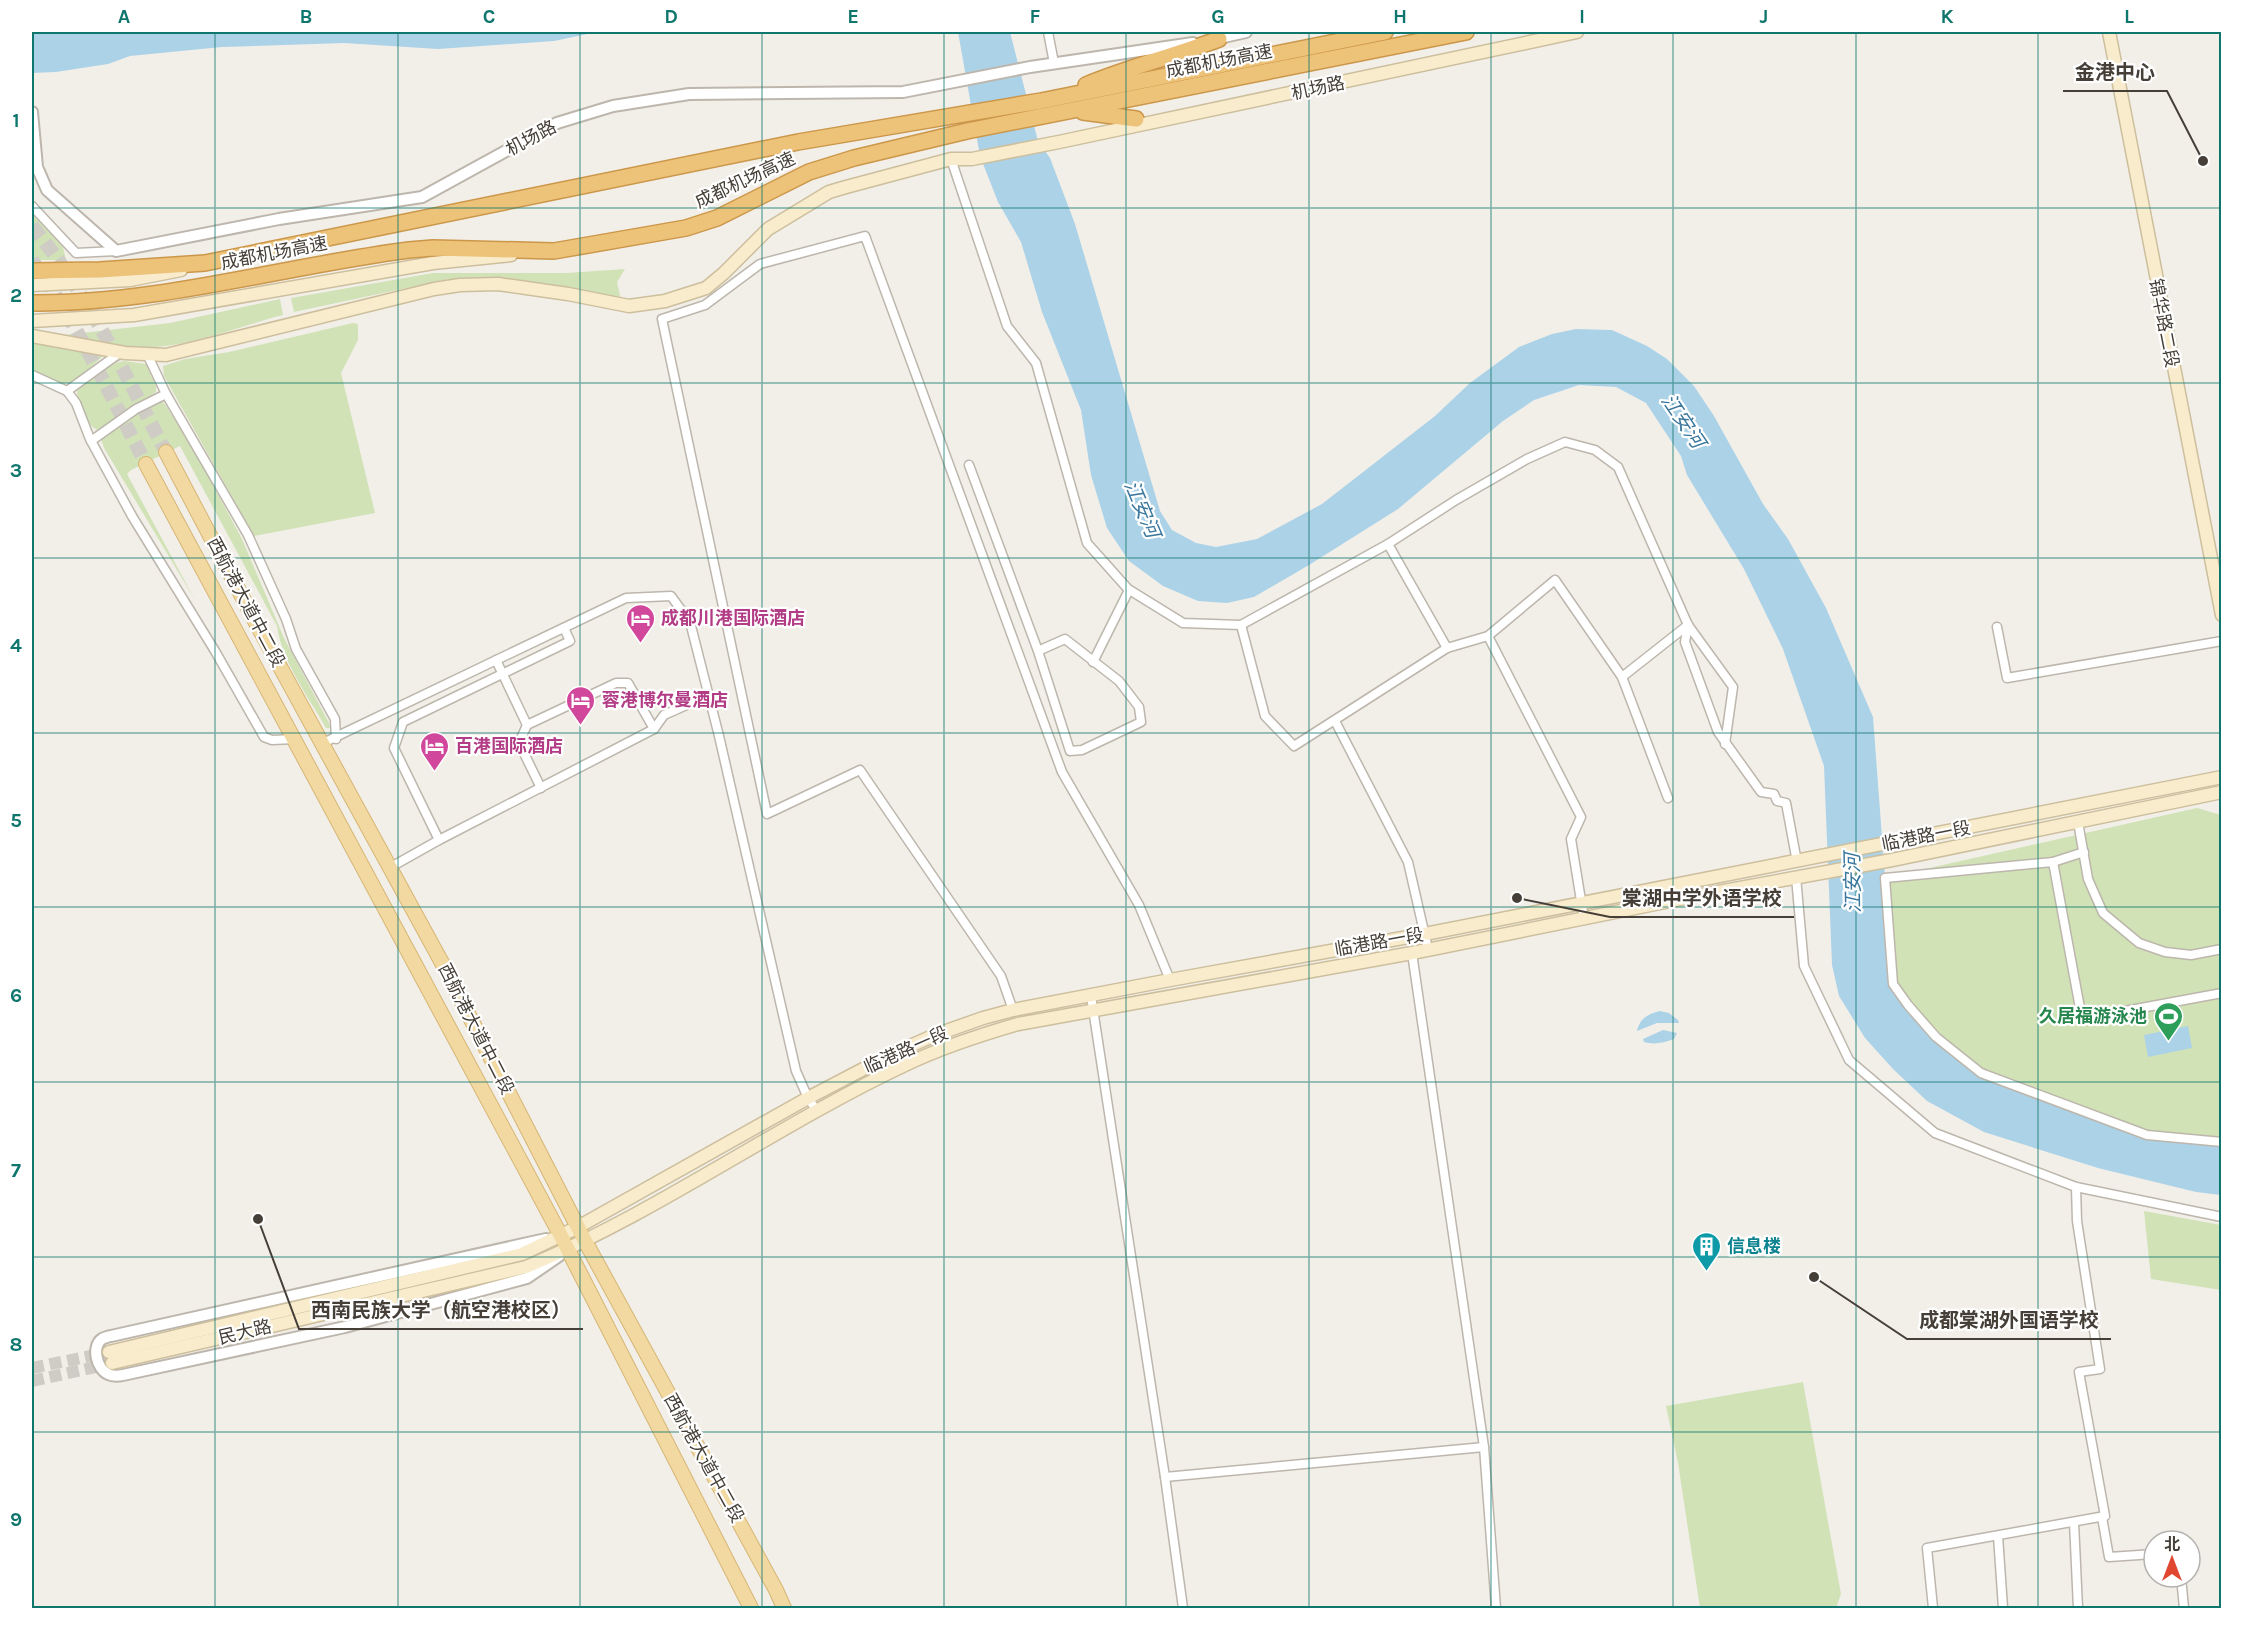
<svg xmlns="http://www.w3.org/2000/svg" width="2253" height="1640" font-family="Karla,'Noto Sans SC',sans-serif">
<style>
.green{fill:#d0e2b6}
.water{fill:#acd2e8}
.lines{fill:none;stroke-linecap:round;stroke-linejoin:round}
.secondary-tunnel{stroke:#cfccc6;stroke-width:12;stroke-dasharray:12 6;stroke-linecap:butt}
.primary-tunnel{stroke:#cfccc6;stroke-width:14;stroke-dasharray:14 7;stroke-linecap:butt}
.minor-casing{stroke:#bdb6ac;stroke-width:11}
.tertiary-casing{stroke:#bdb6ac;stroke-width:14}
.secondary-casing{stroke:#cdbf9d;stroke-width:15}
.primary-casing{stroke:#d6b573;stroke-width:16}
.motorway-casing{stroke:#cb974a;stroke-width:18}
.minor{stroke:#fff;stroke-width:8}
.tertiary{stroke:#fff;stroke-width:10}
.secondary{stroke:#f8eccd;stroke-width:12}
.primary{stroke:#f2d9a2;stroke-width:14}
.motorway{stroke:#edc279;stroke-width:15}
.grid{fill:none;stroke:#0f766e;stroke-width:1.5;stroke-opacity:0.55}
.labels{text-anchor:middle;dominant-baseline:central;stroke-width:4.5;stroke-linejoin:round;paint-order:stroke}
.street-label{font-size:18px;fill:#453f38;stroke:#fff}
.hotel-label{font-size:18px;font-weight:bold;fill:#b23c85;stroke:#fff;text-anchor:start}
.leisure-label{font-size:18px;font-weight:bold;fill:#27864d;stroke:#fff;text-anchor:end}
.culture-label{font-size:18px;font-weight:bold;fill:#0d838f;stroke:#fff;text-anchor:start}
.water-label{font-size:20px;font-style:italic;fill:#3c789d;stroke:#fff}
.leader{fill:none;stroke:#453f38;stroke-width:2}
.callout-dot{fill:#453f38;stroke:#fff;stroke-width:2}
.callout-label{font-size:20px;text-anchor:middle;font-weight:bold;fill:#453f38;stroke:#fff;stroke-width:4.5;stroke-linejoin:round;paint-order:stroke}
.neatline{fill:none;stroke:#0f766e;stroke-width:2}
.grid-label{font-size:20px;text-anchor:middle;font-weight:bold;fill:#0f766e}
</style>
<rect width="100%" height="100%" fill="#f2efe9"/>
<!-- green -->
<g class="green">
<polygon points="32,214 63,247 66,260 32,260"/>
<polygon points="625,269 617,282 621,300 495,280 449,279 294,312 291,298 433,273 566,273"/>
<path d="M280,299L283,315C244,325 195,344 156,347C127,350 91,345 64,335L170,323Z"/>
<polygon points="353,323 358,324 358,340 341,373 375,513 254,536 164,376 163,366 185,359 229,352"/>
<polygon points="32,343 103,356 75,382 63,383 46,379 32,372"/>
<path d="M124,361L146,364L156,386V392L101,431C86,428 78,405 77,391C89,377 106,364 124,361Z"/>
<path d="M158,401H162L166,406L195,452L242,539L284,638L329,723L330,728H326C308,696 282,662 277,626L180,446L131,470L127,474L195,600L104,448L101,439C117,422 138,412 158,401Z"/>
<polygon points="2197,808 2221,815 2221,1142 2147,1135 1981,1073 1936,1037 1893,984 1885,878"/>
<polygon points="2144,1211 2221,1225 2221,1290 2151,1279"/>
<polygon points="1803,1382 1841,1594 1836,1608 1700,1608 1678,1463 1666,1406"/>
</g>
<!-- water -->
<g class="water">
<polygon points="32,32 597,32 554,41 438,49 344,43 222,47 130,56 108,64 56,72 32,73"/>
<polygon points="958,32 1010,32 1038,141 1050,158 1075,224 1160,511 1172,530 1196,543 1216,547 1257,539 1322,504 1435,416 1470,383 1519,347 1552,334 1576,329 1612,330 1647,346 1667,359 1694,386 1714,416 1763,504 1788,539 1826,608 1873,717 1893,984 1908,1005 1981,1073 2147,1135 2221,1142 2221,1195 2196,1192 2098,1168 1984,1132 1927,1101 1893,1069 1865,1038 1839,996 1832,965 1824,766 1783,649 1744,569 1687,475 1681,456 1646,403 1616,387 1579,385 1534,400 1503,421 1398,509 1309,565 1254,597 1227,603 1198,601 1163,586 1129,561 1107,528 1091,475 1081,410 1042,312 1021,242 998,202 980,156"/>
<path d="M1660,1011L1669,1013L1678,1020L1679,1023H1657L1637,1031C1640,1018 1648,1014 1660,1011Z"/>
<polygon points="2188,1026 2192,1048 2148,1057 2144,1035"/>
<path d="M1663,1030L1677,1033L1674,1039C1663,1043 1655,1045 1644,1042L1643,1039Z"/>
</g>
<g class="lines">
<!-- secondary-tunnel -->
<g class="secondary-tunnel">
<polyline points="32,1368 105,1353"/>
<polyline points="32,1381 109,1364"/>
</g>
<!-- primary-tunnel -->
<g class="primary-tunnel">
<path d="M32,226C88,293 125,375 166,452"/>
<path d="M32,260C77,323 110,395 146,464"/>
</g>
<defs>
<g id="minor">
<polyline points="1048,32 1054,63"/>
<polyline points="951,159 1007,326 1036,363 1087,543 1128,589 1183,623 1241,625 1388,544 1456,500 1527,459 1565,442 1595,450 1618,467 1688,625 1733,687 1725,744"/>
<polyline points="32,206 76,253 116,251"/>
<polyline points="147,354 166,394 248,535 286,619 296,649 335,719 336,739"/>
<polyline points="32,375 67,391 76,403 90,439 132,516 215,651 264,737 272,740 295,739"/>
<polyline points="67,391 121,352"/>
<polyline points="91,441 136,409 166,394"/>
<polyline points="969,465 1038,651 1065,639 1119,681 1139,707 1141,722 1082,750 1070,751 1038,651"/>
<polyline points="1388,544 1447,648"/>
<polyline points="1241,625 1265,716 1294,746 1447,648 1488,636 1555,580 1622,677 1668,798"/>
<polyline points="1688,625 1685,642 1718,732 1761,792 1774,794 1777,801 1786,803 1797,862"/>
<polyline points="1997,627 2007,678 2222,641"/>
<polyline points="1488,636 1581,817 1571,839 1584,919"/>
<polyline points="496,660 527,725 519,743 541,788"/>
<polyline points="1093,662 1129,590"/>
<polyline points="1622,677 1688,625"/>
<polyline points="1335,721 1408,862 1428,949"/>
<polyline points="527,725 616,683 628,683 654,729"/>
<polyline points="323,743 626,598 671,596 690,622 719,736 796,1071 808,1098 817,1111"/>
<polyline points="2078,822 2088,879 2103,913 2139,943 2165,952 2191,955 2222,949"/>
<polyline points="439,840 394,748 403,722 570,641 564,628"/>
<polyline points="2084,852 2053,862 1885,878 1893,984 1908,1005 1936,1037 1981,1073 2147,1135 2222,1142"/>
<polyline points="2053,862 2082,1019 2222,993"/>
<polyline points="391,867 439,840 654,729 664,715 709,695"/>
<polyline points="1796,877 1804,966 1849,1060 1935,1133 2076,1187 2222,1217"/>
<polyline points="1412,953 1484,1447 1496,1608"/>
<polyline points="1091,996 1165,1477 1183,1608"/>
<polyline points="1013,1010 1001,976 860,770 767,814 662,319 705,305 760,264 865,236 1062,772 1139,905 1170,980"/>
<polyline points="1165,1477 1484,1447"/>
<polyline points="2102,1517 2109,1557 2154,1554"/>
<polyline points="2074,1522 2078,1608"/>
<polyline points="1998,1536 2003,1608"/>
<polyline points="2181,1577 2184,1608"/>
<polyline points="1933,1608 1927,1548 2105,1516 2079,1372 2100,1369 2077,1221 2076,1187"/>
</g>
<g id="tertiary">
<polyline points="1215,39 1246,32"/>
<polyline points="32,112 37,167 47,190 116,251 279,219 422,197 557,123 613,106 689,94 903,92 1030,67 1193,43"/>
<path d="M546,1239L111,1336C110,1336 103,1338 102,1339C91,1347 97,1369 108,1374C112,1376 118,1376 123,1375L345,1327L527,1278L559,1256"/>
</g>
<g id="secondary">
<polyline points="2109,32 2222,615"/>
<polyline points="32,285 130,280 181,270"/>
<polyline points="32,321 134,315 433,263 511,255"/>
<polyline points="32,336 125,353 166,355 434,289 460,285 498,284 568,294 629,306 665,301 706,288 724,273 768,229 829,192 846,187 951,159 972,159 1059,142 1577,32"/>
<polyline points="109,1352 522,1254 578,1227 808,1098 892,1054 935,1035 983,1018 1013,1010 1170,980 1425,934 2222,777"/>
<path d="M112,1363L526,1267C659,1212 777,1125 907,1064C943,1047 980,1035 1018,1024L1412,953L1685,898L1892,860L2222,792"/>
</g>
<g id="primary">
<polyline points="166,452 255,621 441,961 585,1241 776,1590 784,1608"/>
<polyline points="146,464 561,1236 751,1608"/>
</g>
<g id="motorway">
<path d="M1086,85C1129,67 1175,56 1219,39"/>
<polyline points="1083,112 1136,119"/>
<polyline points="32,271 100,270 205,263 798,142 1041,101 1385,32"/>
<path d="M32,303C159,304 284,266 409,250L433,248L554,251L686,228L717,218L809,172L854,158L967,131L1466,32"/>
</g>
</defs>
<!-- minor casing -->
<use href="#minor" class="minor-casing"/>
<!-- tertiary casing -->
<use href="#tertiary" class="tertiary-casing"/>
<!-- secondary casing -->
<use href="#secondary" class="secondary-casing"/>
<!-- primary casing -->
<use href="#primary" class="primary-casing"/>
<!-- motorway casing -->
<use href="#motorway" class="motorway-casing"/>
<!-- minor -->
<use href="#minor" class="minor"/>
<!-- tertiary -->
<use href="#tertiary" class="tertiary"/>
<!-- secondary -->
<use href="#secondary" class="secondary"/>
<!-- primary -->
<use href="#primary" class="primary"/>
<!-- motorway -->
<use href="#motorway" class="motorway"/>
</g>
<!-- grid -->
<path class="grid" d="M215,32V1608M398,32V1608M580,32V1608M762,32V1608M944,32V1608M1126,32V1608M1309,32V1608M1491,32V1608M1673,32V1608M1856,32V1608M2038,32V1608M32,208H2222M32,383H2222M32,558H2222M32,733H2222M32,907H2222M32,1082H2222M32,1257H2222M32,1432H2222"/>
<!-- icons -->
<defs>
<symbol id="hotel-pin" viewBox="-11 -11 22 30"><path d="M0 17L-7.5 6A9.5 9.5 0 1 1 7.5 6Z" fill="#d1479c" stroke="#fff"/><path d="M-6-4.5h1.5V1H6V5H4.5V3h-9V5H-6ZM-4 0a1.8 1.8 0 1 1 3.6 0ZM.5 0V-2.5h3Q6-2.5 6 0Z" fill="#fff"/></symbol>
<symbol id="stadium-pin" viewBox="-11 -11 22 30"><path d="M0 17L-7.5 6A9.5 9.5 0 1 1 7.5 6Z" fill="#2e9e5b" stroke="#fff"/><path d="M0-5a6.5 5 0 1 0 0 10a6.5 5 0 1 0 0-10ZM-3.5-1.8h7v3.6h-7Z" fill="#fff"/></symbol>
<symbol id="building-pin" viewBox="-11 -11 22 30"><path d="M0 17L-7.5 6A9.5 9.5 0 1 1 7.5 6Z" fill="#0f9aa8" stroke="#fff"/><path d="M-4-6H4V6H1V3H-1V6H-4ZM-2.5-4.3h1.7v1.8h-1.7ZM.8-4.3h1.7v1.8H.8ZM-2.5-1h1.7V.8h-1.7ZM.8-1h1.7V.8H.8Z" fill="#fff"/></symbol>
</defs>
<g fill-rule="evenodd">
<use href="#hotel-pin" x="624" y="602" width="33" height="45"/>
<use href="#hotel-pin" x="564" y="684" width="33" height="45"/>
<use href="#hotel-pin" x="418" y="730" width="33" height="45"/>
<use href="#stadium-pin" x="2152" y="1000" width="33" height="45"/>
<use href="#building-pin" x="1690" y="1230" width="33" height="45"/>
</g>
<g class="labels">
<!-- street labels -->
<g class="street-label">
<text transform="translate(1219 61) rotate(-11)">成都机场高速</text>
<text transform="translate(1318 88) rotate(-12)">机场路</text>
<text transform="translate(531 138) rotate(-28)">机场路</text>
<text transform="translate(745 180) rotate(-25)">成都机场高速</text>
<text transform="translate(274 253) rotate(-11)">成都机场高速</text>
<text transform="translate(2164 323) rotate(79)">锦华路二段</text>
<text transform="translate(246 602) rotate(62)">西航港大道中二段</text>
<text transform="translate(1926 836) rotate(-11)">临港路一段</text>
<text transform="translate(1379 942) rotate(-10)">临港路一段</text>
<text transform="translate(476 1029) rotate(63)">西航港大道中二段</text>
<text transform="translate(906 1050) rotate(-24)">临港路一段</text>
<text transform="translate(245 1332) rotate(-13)">民大路</text>
<text transform="translate(704 1458) rotate(61)">西航港大道中二段</text>
</g>
<!-- hotel labels -->
<g class="hotel-label">
<text x="661" y="618">成都川港国际酒店</text>
<text x="602" y="700">蓉港博尔曼酒店</text>
<text x="455" y="746">百港国际酒店</text>
</g>
<!-- leisure labels -->
<g class="leisure-label">
<text x="2147" y="1016">久居福游泳池</text>
</g>
<!-- culture labels -->
<g class="culture-label">
<text x="1727" y="1246">信息楼</text>
</g>
<!-- water labels -->
<g class="water-label">
<text transform="translate(1683 421) rotate(56)">江安河</text>
<text transform="translate(1142 509) rotate(67)">江安河</text>
<text transform="translate(1853 883) rotate(-91)">江安河</text>
</g>
</g>
<!-- callouts -->
<path class="leader" d="M2203 161L2167 91H2063M1517 898L1610 917H1794M258 1219L299 1329H583M1814 1277L1907 1339H2111"/>
<g class="callout-dot">
<circle cx="2203" cy="161" r="6"/>
<circle cx="1517" cy="898" r="6"/>
<circle cx="258" cy="1219" r="6"/>
<circle cx="1814" cy="1277" r="6"/>
</g>
<g class="callout-label">
<text x="2115" y="79">金港中心</text>
<text x="1702" y="905">棠湖中学外语学校</text>
<text x="441" y="1317">西南民族大学（航空港校区）</text>
<text x="2009" y="1327">成都棠湖外国语学校</text>
</g>
<!-- border -->
<rect width="2253" height="1640" fill="none" stroke="#ffffff" stroke-width="66"/>
<!-- north arrow -->
<g transform="translate(2172 1559)"><circle r="28" fill="#ffffff" stroke="#b5b2af" stroke-width="1.5"/>
<path d="M0-4.5L10 22L0 15L-10 22Z" fill="#e14631"/>
<text y="-9" font-size="16" font-weight="bold" text-anchor="middle" fill="#453f38">北</text>
</g>
<rect x="33" y="33" width="2187" height="1574" class="neatline"/>
<g class="grid-label">
<text x="124" y="23">A</text>
<text x="306" y="23">B</text>
<text x="489" y="23">C</text>
<text x="671" y="23">D</text>
<text x="853" y="23">E</text>
<text x="1035" y="23">F</text>
<text x="1218" y="23">G</text>
<text x="1400" y="23">H</text>
<text x="1582" y="23">I</text>
<text x="1764" y="23">J</text>
<text x="1947" y="23">K</text>
<text x="2129" y="23">L</text>
<text x="16" y="127">1</text>
<text x="16" y="302">2</text>
<text x="16" y="477">3</text>
<text x="16" y="652">4</text>
<text x="16" y="827">5</text>
<text x="16" y="1002">6</text>
<text x="16" y="1177">7</text>
<text x="16" y="1351">8</text>
<text x="16" y="1526">9</text>
</g>
</svg>
